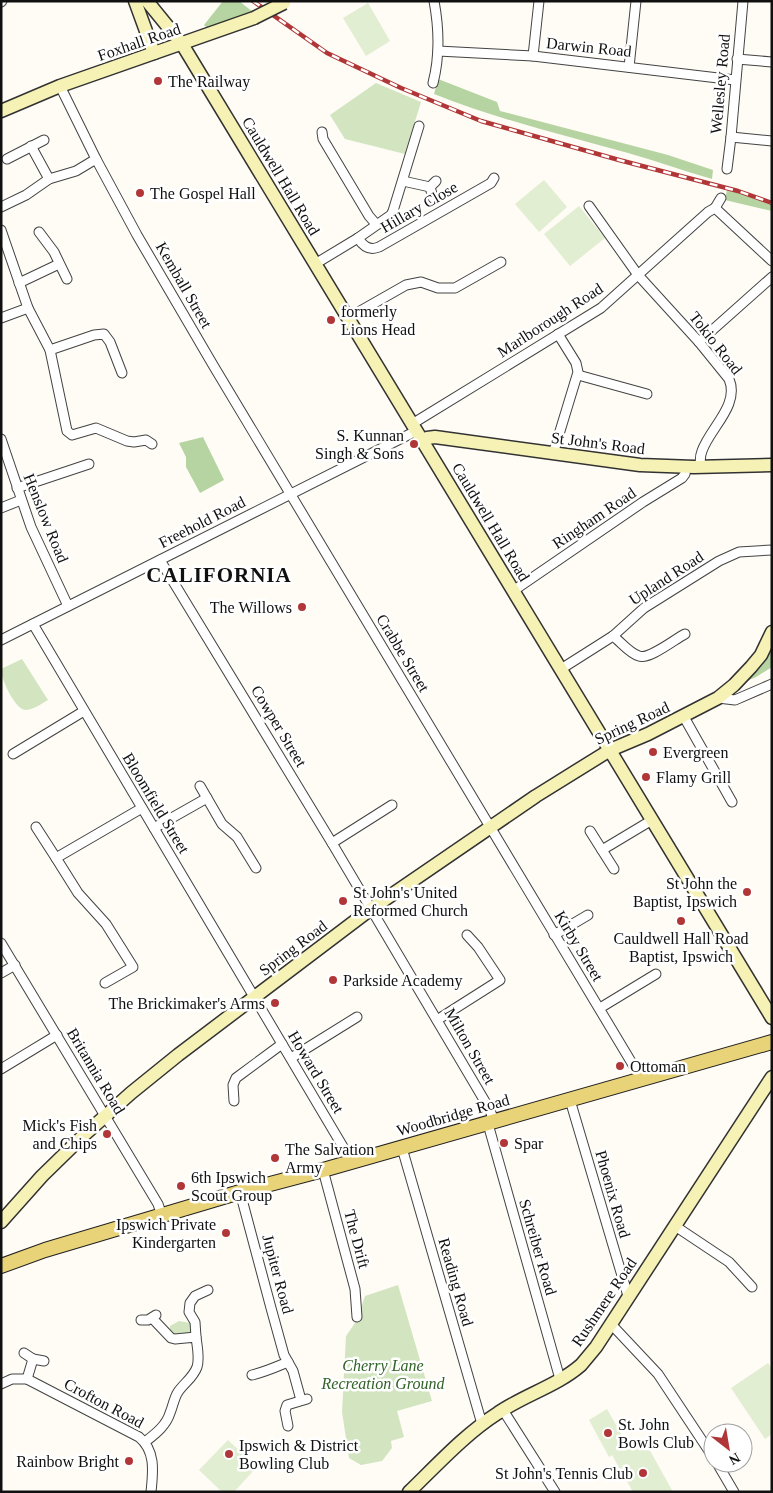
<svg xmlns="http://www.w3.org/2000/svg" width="773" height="1493" font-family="'Times New Roman',serif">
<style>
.green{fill:#d2e5c0}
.forest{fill:#b6d4a1}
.pitch{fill:#e2eed1}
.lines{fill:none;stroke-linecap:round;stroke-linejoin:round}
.street-casing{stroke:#434343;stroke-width:11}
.secondary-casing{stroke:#323232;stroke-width:15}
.primary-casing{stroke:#212121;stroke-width:16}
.street{stroke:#fff;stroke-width:9}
.secondary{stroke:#f6f2b6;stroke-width:12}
.primary{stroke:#e9d378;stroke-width:14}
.rail-casing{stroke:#b13637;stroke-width:4.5}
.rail{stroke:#fff;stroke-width:2.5;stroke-dasharray:8;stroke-linecap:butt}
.secondary-bridge-casing{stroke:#323232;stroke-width:15;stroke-linecap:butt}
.secondary-bridge{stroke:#f6f2b6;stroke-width:12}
.poi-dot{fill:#b13637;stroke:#fff;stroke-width:2}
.labels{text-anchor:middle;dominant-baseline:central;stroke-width:5;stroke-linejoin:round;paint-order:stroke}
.street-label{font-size:16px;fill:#101010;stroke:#fff}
.poi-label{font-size:16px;fill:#101010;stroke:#fff;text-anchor:start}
.park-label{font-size:16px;font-style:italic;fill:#306127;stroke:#fff}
.district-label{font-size:21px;font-weight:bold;letter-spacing:1px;fill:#101010;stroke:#fff}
</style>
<rect width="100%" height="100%" fill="#fefcf4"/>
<!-- green -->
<g class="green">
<polygon points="376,83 421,102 405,154 345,139 330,115"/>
<path d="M22,659L48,700C41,704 33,710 25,710C15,709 1,679 1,669Z"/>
<polygon points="398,1285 432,1401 397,1411 404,1437 391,1441 392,1448 382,1461 361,1465 349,1458 342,1412 346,1336 357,1320 365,1296"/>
<polygon points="179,1321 190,1323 191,1332 190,1334 177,1335 170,1332 170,1326"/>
</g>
<!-- forest -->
<g class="forest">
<polygon points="223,1 239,1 253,12 209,30 204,25"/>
<path d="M438,79L497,102L500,111L668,155L713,170L712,179C684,171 656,161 628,153C562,135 497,119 434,94Z"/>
<polygon points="727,190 772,201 772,211 725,200"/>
<polygon points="203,437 224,480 200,493 186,467 186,457 179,443"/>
<polygon points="772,643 772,667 756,677 738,685"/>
</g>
<!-- pitch -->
<g class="pitch">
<polygon points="368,3 390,41 366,56 343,18"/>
<polygon points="544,180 567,207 539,232 515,204"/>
<polygon points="579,206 605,238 570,266 544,234"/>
<polygon points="768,1363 772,1369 772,1434 765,1439 731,1388"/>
<polygon points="607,1409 628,1446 643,1438 673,1492 633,1492 612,1455 609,1457 589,1420"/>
<polygon points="228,1440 257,1467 234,1492 222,1492 199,1470"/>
</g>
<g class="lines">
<defs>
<g id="street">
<polyline points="1,2 2,1"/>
<polyline points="438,51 533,56 735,80"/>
<polyline points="533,56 539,1"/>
<polyline points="737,59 772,62"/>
<polyline points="629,67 636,1"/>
<path d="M433,83C440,56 439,28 434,1"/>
<polyline points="60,86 96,159 137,235 213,365 642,1080"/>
<polyline points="322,132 323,139 369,216 376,224"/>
<polyline points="731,137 772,141"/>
<polyline points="31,146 49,179"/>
<polyline points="7,159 44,140"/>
<polyline points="727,169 731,137 743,1"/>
<polyline points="403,181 430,187"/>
<polyline points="433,198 430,187 436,181"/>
<path d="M589,206L638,275L699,342L729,379C740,405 710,428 702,451C700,456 700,462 701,467"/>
<polyline points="1,207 26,195 49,179 76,171 96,159"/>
<polyline points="715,208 772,261"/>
<polyline points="715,208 721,198"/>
<polyline points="1,230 28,308 50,350 67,431 72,435 96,428 127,441 134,442 146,440 152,444"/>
<polyline points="39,232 54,252 67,279"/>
<path d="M358,238C363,246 369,251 379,247L491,183L494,178"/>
<polyline points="315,264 358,238 391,215 393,211 419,126"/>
<polyline points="19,283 59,264"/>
<polyline points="1,318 28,308"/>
<polyline points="348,318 406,285 421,282 438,288 455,288 501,262"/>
<polyline points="699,342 772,277"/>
<polyline points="50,350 94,335 104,334 110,342 122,373"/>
<polyline points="578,375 647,394"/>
<polyline points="412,424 601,308 708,212 715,208"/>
<polyline points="1,439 31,527 68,606"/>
<polyline points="553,454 578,372 576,363 558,334"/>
<polyline points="17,488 89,464"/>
<polyline points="1,508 21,500"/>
<polyline points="160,560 332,843 490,1110 494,1122"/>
<polyline points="513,591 643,502 682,478 685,474 686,467"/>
<polyline points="33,624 352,1162"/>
<path d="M613,636C621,642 629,653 639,656C649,660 675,639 685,634"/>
<polyline points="1,640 416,431"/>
<polyline points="561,669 613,636 644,608 719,561 739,552 772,550"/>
<polyline points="718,698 735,700 772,684"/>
<polyline points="684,717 732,802"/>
<polyline points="13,754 84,711"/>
<polyline points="200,786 222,824 237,837 256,868"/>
<polyline points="36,827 56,858"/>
<polyline points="154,828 207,798"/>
<polyline points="590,831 614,869"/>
<polyline points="332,843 392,805"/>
<polyline points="602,850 652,820"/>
<polyline points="554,935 588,915"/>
<polyline points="1,943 158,1204 162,1216"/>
<polyline points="1,973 15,965"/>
<polyline points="105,983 133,967 106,924 78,893 56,858 142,808"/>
<polyline points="600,1008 656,974"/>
<polyline points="437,1020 500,980 478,947 467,935"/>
<polyline points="291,1058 357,1017"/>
<polyline points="1,1069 57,1035"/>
<polyline points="570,1100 628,1296"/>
<polyline points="234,1101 233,1085 236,1078 282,1044"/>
<polyline points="488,1124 560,1379"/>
<polyline points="402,1148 482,1424"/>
<polyline points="323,1170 355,1289 357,1317"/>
<polyline points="240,1192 271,1308 284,1355 293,1371 301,1400"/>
<polyline points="675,1226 729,1262 752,1287"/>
<polyline points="141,1320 148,1320 156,1315"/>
<polyline points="611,1324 658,1374 713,1457"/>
<polyline points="196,1337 195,1322 189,1312 190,1303 195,1296 208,1290"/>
<polyline points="24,1353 33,1359 27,1379"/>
<polyline points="33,1359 44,1361"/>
<path d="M252,1375C265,1372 276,1367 288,1362"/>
<path d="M1,1384L12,1379H27L139,1437C156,1451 153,1472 151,1492"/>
<polyline points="503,1410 555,1492"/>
<polyline points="288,1426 285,1411 287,1405 307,1399"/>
<path d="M145,1442C155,1434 166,1426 170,1413C173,1406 174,1398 178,1392C184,1383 193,1378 197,1367C200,1358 197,1346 196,1337L175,1339L171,1338L152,1318"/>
<polyline points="717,1463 734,1492"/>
</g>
<g id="secondary">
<polyline points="135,1 154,53"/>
<polyline points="147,1 182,44 772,1018"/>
<polyline points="1,111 60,86 254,18"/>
<polyline points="422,440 427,438 435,437 640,465 694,467 772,465"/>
<polyline points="1,1222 42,1176 84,1135 131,1093 178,1055 371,909 536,796 610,750 648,734 718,698 734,685 751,667 761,655 772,632"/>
<path d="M409,1492C437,1465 465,1434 498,1413C524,1395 557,1386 581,1365C586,1359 591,1353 596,1347L772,1077"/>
</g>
<polyline id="primary" points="1,1266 45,1250 240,1192 323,1170 772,1042"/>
</defs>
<!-- street casing -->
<use href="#street" class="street-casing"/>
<!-- secondary casing -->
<use href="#secondary" class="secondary-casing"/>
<!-- primary casing -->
<use href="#primary" class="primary-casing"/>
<!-- street -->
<use href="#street" class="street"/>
<!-- secondary -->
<use href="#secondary" class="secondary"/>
<!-- primary -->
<use href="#primary" class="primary"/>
<defs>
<polyline id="rail" points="253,1 327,53 401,88 481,121 619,160 738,191 772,203"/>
</defs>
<!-- rail casing -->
<use href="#rail" class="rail-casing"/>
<!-- rail -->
<use href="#rail" class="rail"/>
<defs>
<polyline id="secondary-bridge" points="254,18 284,3"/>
</defs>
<!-- secondary-bridge casing -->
<use href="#secondary-bridge" class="secondary-bridge-casing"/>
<!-- secondary-bridge -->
<use href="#secondary-bridge" class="secondary-bridge"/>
</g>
<!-- markers -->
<g class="poi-dot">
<circle cx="158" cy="81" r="5"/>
<circle cx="140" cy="193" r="5"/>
<circle cx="331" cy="320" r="5"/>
<circle cx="414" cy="444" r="5"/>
<circle cx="302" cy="607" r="5"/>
<circle cx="653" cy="752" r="5"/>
<circle cx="646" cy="777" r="5"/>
<circle cx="747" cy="892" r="5"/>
<circle cx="343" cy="901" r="5"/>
<circle cx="681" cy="921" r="5"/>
<circle cx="333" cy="980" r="5"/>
<circle cx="275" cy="1003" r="5"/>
<circle cx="620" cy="1066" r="5"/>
<circle cx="107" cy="1134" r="5"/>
<circle cx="504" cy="1143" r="5"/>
<circle cx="275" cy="1158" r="5"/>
<circle cx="181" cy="1186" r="5"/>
<circle cx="226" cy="1233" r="5"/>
<circle cx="608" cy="1433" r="5"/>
<circle cx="229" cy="1454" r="5"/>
<circle cx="129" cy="1461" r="5"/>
<circle cx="643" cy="1473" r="5"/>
</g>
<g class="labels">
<!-- street labels -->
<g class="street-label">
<text transform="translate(139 42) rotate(-19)">Foxhall Road</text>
<text transform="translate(589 47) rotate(6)">Darwin Road</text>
<text transform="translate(720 84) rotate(-85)">Wellesley Road</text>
<text transform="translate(281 176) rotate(59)">Cauldwell Hall Road</text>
<text transform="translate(419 207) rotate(-30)">Hillary Close</text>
<text transform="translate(184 285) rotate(60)">Kemball Street</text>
<text transform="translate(550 320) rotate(-33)">Marlborough Road</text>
<text transform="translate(716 343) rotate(52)">Tokio Road</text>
<text transform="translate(598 443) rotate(7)">St John's Road</text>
<text transform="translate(46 518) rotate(68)">Henslow Road</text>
<text transform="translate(594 518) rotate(-34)">Ringham Road</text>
<text transform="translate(202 522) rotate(-27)">Freehold Road</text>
<text transform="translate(491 522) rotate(59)">Cauldwell Hall Road</text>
<text transform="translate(666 578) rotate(-33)">Upland Road</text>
<text transform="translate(403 653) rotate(59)">Crabbe Street</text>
<text transform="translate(632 723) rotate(-25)">Spring Road</text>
<text transform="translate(279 726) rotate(59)">Cowper Street</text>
<text transform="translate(156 803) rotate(59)">Bloomfield Street</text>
<text transform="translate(579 946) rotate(59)">Kirby Street</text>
<text transform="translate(293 948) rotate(-37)">Spring Road</text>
<text transform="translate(470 1046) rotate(60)">Milton Street</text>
<text transform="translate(96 1071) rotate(59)">Britannia Road</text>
<text transform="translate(316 1072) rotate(59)">Howard Street</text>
<text transform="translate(453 1115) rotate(-16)">Woodbridge Road</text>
<text transform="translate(613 1194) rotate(74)">Phoenix Road</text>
<text transform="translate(357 1239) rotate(75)">The Drift</text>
<text transform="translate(538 1247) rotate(74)">Schreiber Road</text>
<text transform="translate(278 1274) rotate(75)">Jupiter Road</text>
<text transform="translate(456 1282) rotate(74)">Reading Road</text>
<text transform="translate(604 1302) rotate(-56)">Rushmere Road</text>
<text transform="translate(104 1403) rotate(28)">Crofton Road</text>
</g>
<!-- poi labels -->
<g class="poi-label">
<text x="168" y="81">The Railway</text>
<text x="150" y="193">The Gospel Hall</text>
<text x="341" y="311">formerly<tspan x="341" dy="18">Lions Head</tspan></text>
<text x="404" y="435" text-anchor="end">S. Kunnan<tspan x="404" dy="18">Singh &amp; Sons</tspan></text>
<text x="292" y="607" text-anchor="end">The Willows</text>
<text x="663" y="752">Evergreen</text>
<text x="656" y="777">Flamy Grill</text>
<text x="737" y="883" text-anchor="end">St John the<tspan x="737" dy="18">Baptist, Ipswich</tspan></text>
<text x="353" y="892">St John's United<tspan x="353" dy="18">Reformed Church</tspan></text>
<text x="681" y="938" text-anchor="middle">Cauldwell Hall Road<tspan x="681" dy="18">Baptist, Ipswich</tspan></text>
<text x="343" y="980">Parkside Academy</text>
<text x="265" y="1003" text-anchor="end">The Brickimaker's Arms</text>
<text x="630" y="1066">Ottoman</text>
<text x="97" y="1125" text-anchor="end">Mick's Fish<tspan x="97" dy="18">and Chips</tspan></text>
<text x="514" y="1143">Spar</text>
<text x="285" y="1149">The Salvation<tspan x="285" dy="18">Army</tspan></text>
<text x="191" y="1177">6th Ipswich<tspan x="191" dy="18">Scout Group</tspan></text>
<text x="216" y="1224" text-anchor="end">Ipswich Private<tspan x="216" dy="18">Kindergarten</tspan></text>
<text x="618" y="1424">St. John<tspan x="618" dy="18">Bowls Club</tspan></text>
<text x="239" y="1445">Ipswich &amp; District<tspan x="239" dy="18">Bowling Club</tspan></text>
<text x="119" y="1461" text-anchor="end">Rainbow Bright</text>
<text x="633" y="1473" text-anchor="end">St John's Tennis Club</text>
</g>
<!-- park labels -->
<g class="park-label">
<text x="383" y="1365">Cherry Lane<tspan x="383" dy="18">Recreation Ground</tspan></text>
</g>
<!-- district labels -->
<g class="district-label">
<text x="219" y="575">CALIFORNIA</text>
</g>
</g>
<!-- border -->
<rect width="773" height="1493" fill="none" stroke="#101010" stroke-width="5"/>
<!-- north arrow -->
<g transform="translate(728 1448) rotate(149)"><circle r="24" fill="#ffffff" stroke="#9f9f9f"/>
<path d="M0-4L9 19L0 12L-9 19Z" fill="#b13637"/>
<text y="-8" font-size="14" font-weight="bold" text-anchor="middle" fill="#101010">N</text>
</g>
</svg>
